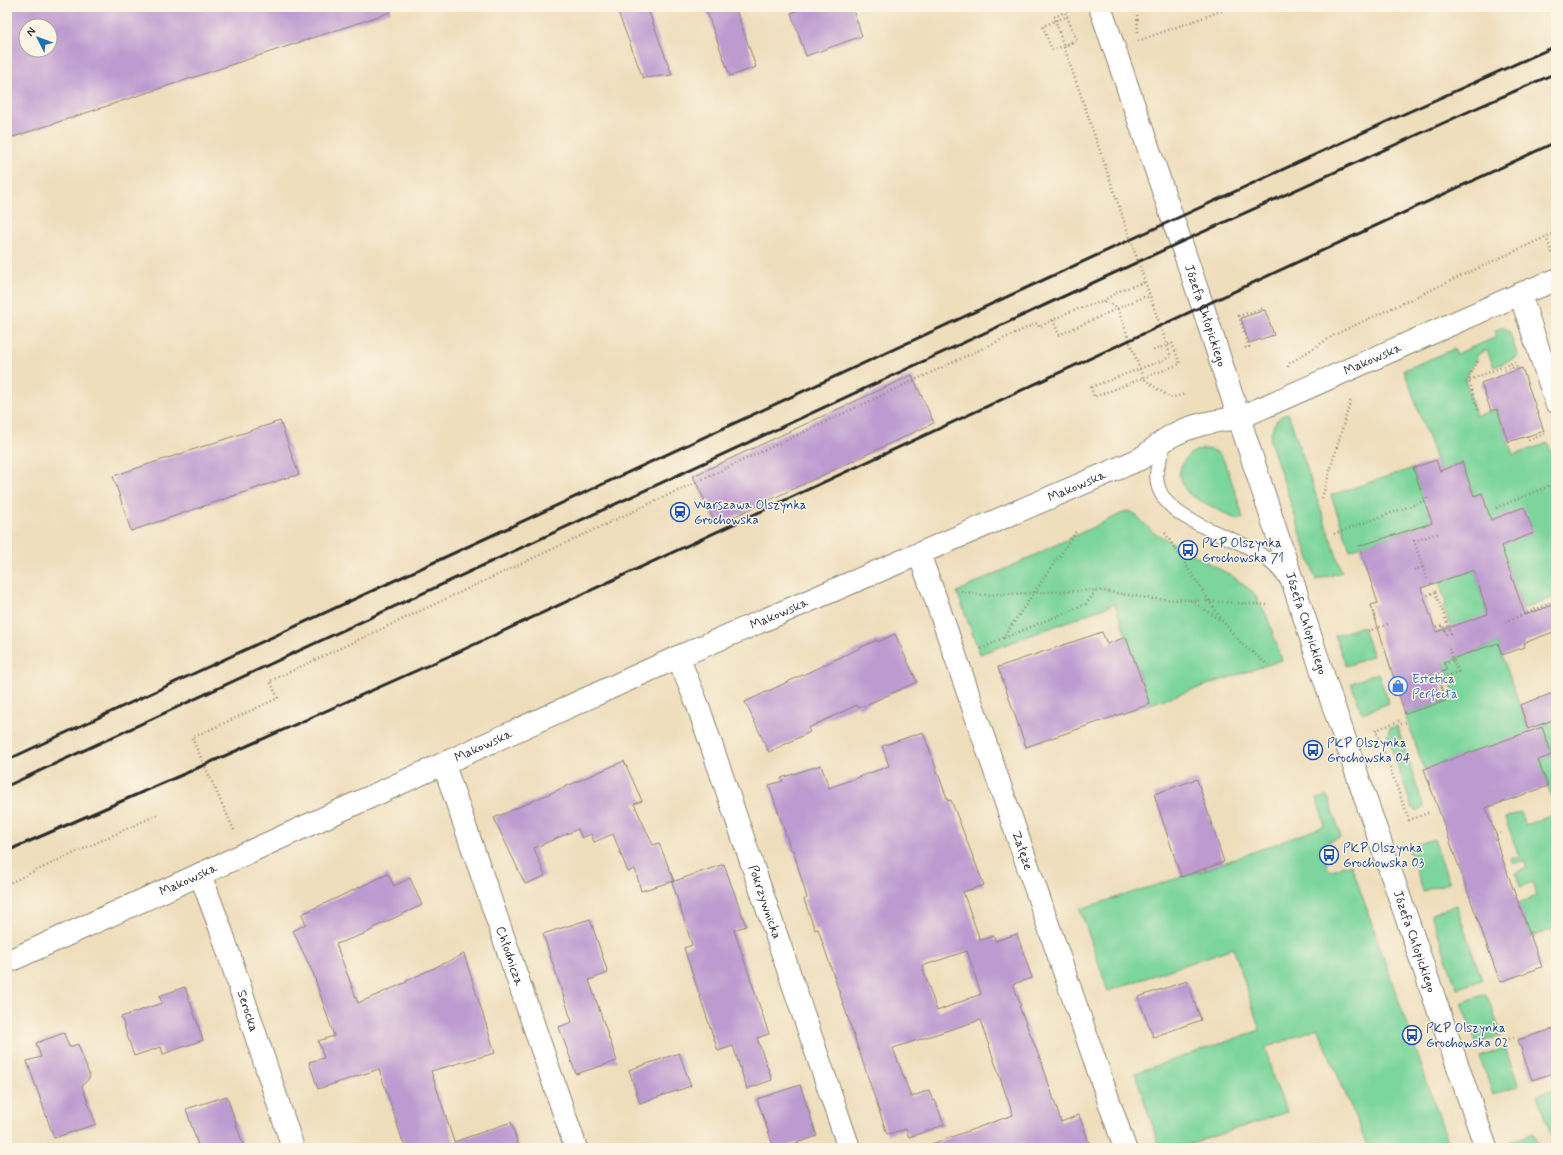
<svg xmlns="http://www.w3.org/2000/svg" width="1563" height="1155" font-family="Mynerve,sans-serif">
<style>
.green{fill:#7bd59c;stroke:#538064}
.building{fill:#bd9ad0;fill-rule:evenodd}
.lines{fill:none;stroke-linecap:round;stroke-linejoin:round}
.lane-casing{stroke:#8c8474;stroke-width:15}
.street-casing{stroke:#8c8474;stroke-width:24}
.secondary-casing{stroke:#8c8474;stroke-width:24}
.path{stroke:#8c8474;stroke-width:2.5;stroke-dasharray:1 3;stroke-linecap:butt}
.lane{stroke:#fff;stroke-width:13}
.street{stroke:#fff;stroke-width:22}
.secondary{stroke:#fff;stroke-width:22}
.rail{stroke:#2b2b2b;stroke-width:3}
.path-bridge{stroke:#8c8474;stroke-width:2.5;stroke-dasharray:1 3;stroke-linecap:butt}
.labels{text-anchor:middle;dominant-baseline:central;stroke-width:3;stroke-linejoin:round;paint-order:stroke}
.street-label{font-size:13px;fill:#2b2b2b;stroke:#fcf5e5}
.transit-label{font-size:13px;fill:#164399;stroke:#fcf5e5;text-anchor:start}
.shop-label{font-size:13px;fill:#366cbe;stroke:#fcf5e5;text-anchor:start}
</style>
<rect width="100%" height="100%" fill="#fcf5e5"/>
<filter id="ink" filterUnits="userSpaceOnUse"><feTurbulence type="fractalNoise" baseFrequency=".025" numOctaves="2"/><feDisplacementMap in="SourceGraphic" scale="8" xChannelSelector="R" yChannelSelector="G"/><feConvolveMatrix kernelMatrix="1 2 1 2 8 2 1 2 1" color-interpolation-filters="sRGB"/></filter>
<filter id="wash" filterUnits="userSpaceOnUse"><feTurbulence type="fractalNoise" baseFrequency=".012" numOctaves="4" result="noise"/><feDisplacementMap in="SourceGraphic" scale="16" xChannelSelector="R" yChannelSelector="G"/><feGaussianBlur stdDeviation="0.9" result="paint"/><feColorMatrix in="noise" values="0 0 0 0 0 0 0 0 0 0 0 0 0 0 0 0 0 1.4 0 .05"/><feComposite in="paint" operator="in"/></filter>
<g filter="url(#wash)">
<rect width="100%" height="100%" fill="#eedebc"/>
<!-- green -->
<g class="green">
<polygon points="1503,327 1509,331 1518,357 1494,367 1487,350 1476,355 1477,359 1465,379 1476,416 1497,409 1513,455 1548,443 1556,467 1556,597 1523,609 1515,585 1505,589 1482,493 1474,496 1462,462 1440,471 1404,370 1454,349 1456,354 1497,337 1495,331"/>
<path d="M1288,413L1342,572L1316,580L1270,440C1272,426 1275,418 1288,413Z"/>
<path d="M1201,449C1209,449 1216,450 1221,456C1227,463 1240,507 1243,518L1241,519L1237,520L1190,495L1185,489L1179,474C1184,459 1186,454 1201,449Z"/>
<polygon points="1413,468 1424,499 1448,492 1439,519 1350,550 1331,495"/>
<polygon points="1127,511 1134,513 1153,532 1232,576 1253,592 1266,614 1282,660 1150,704 1115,604 980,654 957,592"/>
<polygon points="1474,570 1488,614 1454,636 1443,606 1446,604 1439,582"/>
<polygon points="1362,626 1373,656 1346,666 1335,636"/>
<polygon points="1498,643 1529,732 1478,767 1473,752 1424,769 1405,714 1446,701 1444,696 1454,693 1442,657 1473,652"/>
<polygon points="1378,673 1389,703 1362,713 1351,683"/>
<polygon points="1556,719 1556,809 1539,760 1552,755 1541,724"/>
<polygon points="1397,726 1424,808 1418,811 1412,808 1387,734 1390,728"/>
<polygon points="1326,796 1328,797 1341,837 1320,845 1329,871 1351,864 1450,1148 1368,1148 1318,1028 1266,1048 1273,1078 1287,1112 1178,1148 1160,1148 1135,1073 1260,1030 1236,956 1233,948 1108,991 1080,909 1204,870 1325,826 1317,799"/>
<polygon points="1520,812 1525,825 1556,814 1556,928 1531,937 1518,903 1537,896 1532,882 1520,887 1516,873 1527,868 1524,860 1513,864 1511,859 1519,856 1505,818"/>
<polygon points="1434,839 1449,883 1423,891 1408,847"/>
<polygon points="1456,905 1482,980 1457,989 1431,914"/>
<polygon points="1486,994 1502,1035 1477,1044 1461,1003"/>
<polygon points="1505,1048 1519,1086 1493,1095 1480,1057"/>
<polygon points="1556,1089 1556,1148 1537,1095"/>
<polygon points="1534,1133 1540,1148 1511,1148 1509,1142"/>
</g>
<g id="blocks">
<!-- building -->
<g class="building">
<path d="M7,7H390L391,12L7,139ZM26,26H50V50H26Z"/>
<polygon points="616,7 647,7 672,75 643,78"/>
<polygon points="705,7 735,7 756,67 730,76"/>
<polygon points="806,7 852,7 862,36 806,56 791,13"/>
<polygon points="1265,310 1274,335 1249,343 1241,318"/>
<polygon points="1522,368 1544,431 1508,442 1497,409 1491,411 1481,383"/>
<polygon points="912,375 934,423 716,525 693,476"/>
<polygon points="280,421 299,475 286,478 131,531 113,476"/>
<path d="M1436,460L1440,471L1462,462L1474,496L1482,493L1491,520L1524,507L1534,533L1501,546L1525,615L1556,604V631L1524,643L1525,647L1502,655L1498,643L1443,662L1447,670L1437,674L1446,701L1405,714L1371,605L1378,603L1359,546L1432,523L1413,468ZM1474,570L1488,614L1436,632L1421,588Z"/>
<polygon points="1102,632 1107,644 1126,637 1150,704 1026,747 998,667"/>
<polygon points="895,634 917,682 859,708 857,705 808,728 810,732 769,752 745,702 877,640 878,642"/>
<polygon points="1556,692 1556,719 1528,729 1520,705"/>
<polygon points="1542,727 1552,755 1538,760 1548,786 1486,808 1498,840 1496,840 1511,883 1542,967 1500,982 1424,769"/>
<path d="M923,732L948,801L951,800L984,885L963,892L980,940L994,936L995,941L1017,934L1032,978L1013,984L1021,1006H1019L1043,1066L1061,1122L1079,1115L1091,1148H930L929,1145L1013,1115L980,1020L893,1048L911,1097L929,1090L933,1101L935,1100L944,1125L909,1137L906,1129L887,1134L818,929L815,930L810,916L804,900L807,898L793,850H791L769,785L783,781L781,778L821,765L829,788L889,766L882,746ZM967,951L981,994L937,1011L922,966Z"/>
<polygon points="624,761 642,801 634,804 653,845 659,843 674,881 641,891 635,869 628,872 613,834 594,842 591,834 582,838 578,829 534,848 545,876 525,884 494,818"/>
<polygon points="1197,779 1224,862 1181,877 1154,794"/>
<polygon points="724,864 746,926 734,930 769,1034 757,1038 772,1080 747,1089 733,1046 718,1051 684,948 692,945 672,882"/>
<polygon points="388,874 394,886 410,878 422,905 377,926 367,933 336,944 358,1003 407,982 406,981 464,954 495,1053 431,1071 454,1142 511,1122 519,1148 405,1148 379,1069 318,1089 309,1062 324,1058 318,1041 334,1036 313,973 293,931 306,924 302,914"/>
<polygon points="590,919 608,973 589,980 617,1061 576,1074 559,1027 572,1022 543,934"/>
<polygon points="1187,981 1201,1020 1153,1037 1138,997"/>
<polygon points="185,987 203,1040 163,1054 161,1047 134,1056 121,1017 162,1003 159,996"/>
<polygon points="1556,1028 1556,1072 1532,1080 1518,1040"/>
<polygon points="64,1033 69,1047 78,1044 90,1077 82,1086 96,1124 54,1138 27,1061 41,1057 36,1043"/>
<polygon points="679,1053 691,1086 640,1103 629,1070"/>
<polygon points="800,1085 817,1136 782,1148 774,1148 757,1099"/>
<polygon points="227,1096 244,1148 199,1148 186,1109"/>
</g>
</g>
</g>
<g filter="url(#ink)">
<use href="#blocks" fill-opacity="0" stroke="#8c8474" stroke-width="1"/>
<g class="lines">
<defs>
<path id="lane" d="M1166,441C1162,454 1155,467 1157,480C1160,516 1219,532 1246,546C1262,554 1277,566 1287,581"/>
<g id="street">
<path id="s1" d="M1100,7L1203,307L1239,418"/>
<polyline points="1520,294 1556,402"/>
<path id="s2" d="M919,554L935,597L1125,1148"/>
<path id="s3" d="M678,657L698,706L849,1148"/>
<path id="s4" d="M444,765L576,1148"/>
<path id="s5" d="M200,874L221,930L293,1148"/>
<path id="s6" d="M7,962L678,657L1140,459C1150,453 1158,444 1168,438C1189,425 1214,421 1239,418L1520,294L1556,280"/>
</g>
<g id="secondary">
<path id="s7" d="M1239,418L1331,699L1486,1148"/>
</g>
</defs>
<!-- lane casing -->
<use href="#lane" class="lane-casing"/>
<!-- street casing -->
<use href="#street" class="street-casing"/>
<!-- secondary casing -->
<use href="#secondary" class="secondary-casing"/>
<!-- path -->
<g class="path">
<polyline points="1137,7 1138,32"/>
<polyline points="1059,32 1054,17 1065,12"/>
<polyline points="1138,41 1232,7"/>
<polyline points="1052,50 1077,41 1065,12 1071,7"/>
<polyline points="1546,237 1553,255"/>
<polyline points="1143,297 1151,297"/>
<polyline points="1103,301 1121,290 1145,282"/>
<polyline points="1053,320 1059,335"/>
<polyline points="1245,348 1249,347 1239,316 1264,308"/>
<polyline points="1288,367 1290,363 1336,334 1556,232"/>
<polyline points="1505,374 1504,371 1517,366"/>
<polyline points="1469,380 1469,376 1478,361"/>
<polyline points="1091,387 1094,397 1180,364 1172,343 1152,351"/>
<polyline points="1478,410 1469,380 1515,362"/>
<polyline points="1527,436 1529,440 1547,433"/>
<polyline points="1322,498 1351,399"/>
<polyline points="1496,508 1556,483"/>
<polyline points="1165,533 1221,619"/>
<polyline points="1334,534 1427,500 1427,498"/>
<polyline points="1414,570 1423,567"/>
<polyline points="1427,579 1414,541 1438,533"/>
<polyline points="961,591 982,595 1097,590 1153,599 1190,600 1222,621 1243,645 1268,665"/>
<polyline points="1424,597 1435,592 1451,633 1446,634 1443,625 1435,628"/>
<polyline points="1190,600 1268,605"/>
<polyline points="1505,622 1556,601"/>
<polyline points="1368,631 1389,624"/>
<polyline points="1004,638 1086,604 1097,590"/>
<polyline points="981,649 1003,638 1077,530"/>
<polyline points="1444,664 1453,661"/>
<polyline points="1439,679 1458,672 1448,646"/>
<polyline points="1389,690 1396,687"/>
<polyline points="1399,721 1376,730 1409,820 1431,812"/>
<polyline points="1401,724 1408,722"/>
<polyline points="234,830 192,738 278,698 270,681 1037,323 1039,327 1069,312 1103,301 1117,307 1143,378 1170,398 1185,394"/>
<polyline points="1496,835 1503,832"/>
<polyline points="7,884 159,814"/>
<polyline points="1509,1039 1516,1036"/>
</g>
<!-- lane -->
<use href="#lane" class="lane"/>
<!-- street -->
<use href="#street" class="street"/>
<!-- secondary -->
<use href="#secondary" class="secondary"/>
<!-- rail -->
<g class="rail">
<polyline points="7,760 1173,220 1386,122 1556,46"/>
<polyline points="7,786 1181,242 1472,110 1556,73"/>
<polyline points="7,851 184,774 456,653 1556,142"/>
</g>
<!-- path-bridge -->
<g class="path-bridge">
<polyline points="1059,32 1171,357 1091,387"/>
<polyline points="1064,45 1077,40"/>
<polyline points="1052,50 1043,26 1068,16"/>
<polyline points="1059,335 1143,297"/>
</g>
</g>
</g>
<!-- icons -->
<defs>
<symbol id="station-ring" viewBox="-11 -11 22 22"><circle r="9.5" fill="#fcf5e5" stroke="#1a4fb4" stroke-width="1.5"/><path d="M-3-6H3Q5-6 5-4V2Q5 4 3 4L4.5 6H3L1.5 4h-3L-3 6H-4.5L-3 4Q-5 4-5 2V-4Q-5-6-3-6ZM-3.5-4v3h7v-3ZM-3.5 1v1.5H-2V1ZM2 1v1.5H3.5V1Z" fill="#1a4fb4"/></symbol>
<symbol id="bus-ring" viewBox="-11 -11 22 22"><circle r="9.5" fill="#fcf5e5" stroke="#1a4fb4" stroke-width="1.5"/><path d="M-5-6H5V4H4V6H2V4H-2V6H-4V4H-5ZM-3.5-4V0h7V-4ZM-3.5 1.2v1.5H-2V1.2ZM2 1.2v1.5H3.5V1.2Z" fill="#1a4fb4"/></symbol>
<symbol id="shop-ring" viewBox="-11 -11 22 22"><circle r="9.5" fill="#fcf5e5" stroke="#3f7fe0" stroke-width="1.5"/><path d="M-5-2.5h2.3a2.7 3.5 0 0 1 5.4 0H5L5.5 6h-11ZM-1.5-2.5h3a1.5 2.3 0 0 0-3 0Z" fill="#3f7fe0"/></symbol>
</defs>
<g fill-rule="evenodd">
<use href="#station-ring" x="669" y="501" width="22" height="22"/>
<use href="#bus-ring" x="1177" y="539" width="22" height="22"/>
<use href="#shop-ring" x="1387" y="675" width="22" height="22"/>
<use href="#bus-ring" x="1302" y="739" width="22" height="22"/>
<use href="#bus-ring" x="1318" y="844" width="22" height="22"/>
<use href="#bus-ring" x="1401" y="1024" width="22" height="22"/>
</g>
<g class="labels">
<!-- street labels -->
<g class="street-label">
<text stroke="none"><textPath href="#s1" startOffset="326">Józefa Chłopickiego</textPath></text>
<text stroke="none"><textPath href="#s6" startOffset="1495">Makowska</textPath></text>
<text stroke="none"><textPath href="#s6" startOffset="1171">Makowska</textPath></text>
<text stroke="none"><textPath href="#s6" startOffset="847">Makowska</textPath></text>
<text stroke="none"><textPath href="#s7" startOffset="216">Józefa Chłopickiego</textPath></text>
<text stroke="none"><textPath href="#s6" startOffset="523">Makowska</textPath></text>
<text stroke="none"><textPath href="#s2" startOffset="314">Załęże</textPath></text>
<text stroke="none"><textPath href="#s6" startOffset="199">Makowska</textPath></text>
<text stroke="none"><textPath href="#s3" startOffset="260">Pokrzywnicka</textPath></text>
<text stroke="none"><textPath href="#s7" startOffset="552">Józefa Chłopickiego</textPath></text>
<text stroke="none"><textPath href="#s4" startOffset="202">Chłodnicza</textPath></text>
<text stroke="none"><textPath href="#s5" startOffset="145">Serocka</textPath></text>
</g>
<!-- transit labels -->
<g class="transit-label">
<text x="694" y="505">Warszawa Olszynka<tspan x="694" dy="15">Grochowska</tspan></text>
<text x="1202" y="543">PKP Olszynka<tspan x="1202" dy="15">Grochowska 71</tspan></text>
<text x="1327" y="743">PKP Olszynka<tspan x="1327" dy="15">Grochowska 04</tspan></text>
<text x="1343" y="848">PKP Olszynka<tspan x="1343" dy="15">Grochowska 03</tspan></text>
<text x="1426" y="1028">PKP Olszynka<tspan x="1426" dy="15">Grochowska 02</tspan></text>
</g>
<!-- shop labels -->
<g class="shop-label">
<text x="1412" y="679">Estetica<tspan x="1412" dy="15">Perfecta</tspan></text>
</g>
</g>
<!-- margin -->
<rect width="1563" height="1155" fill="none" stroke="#fcf5e5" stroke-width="24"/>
<!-- north arrow -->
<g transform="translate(38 38) rotate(312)"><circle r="19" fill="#fcf5e5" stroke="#a8a49b"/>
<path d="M0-3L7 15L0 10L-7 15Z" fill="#1f6fb2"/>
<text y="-6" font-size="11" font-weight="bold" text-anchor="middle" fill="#2b2b2b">N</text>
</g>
</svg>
